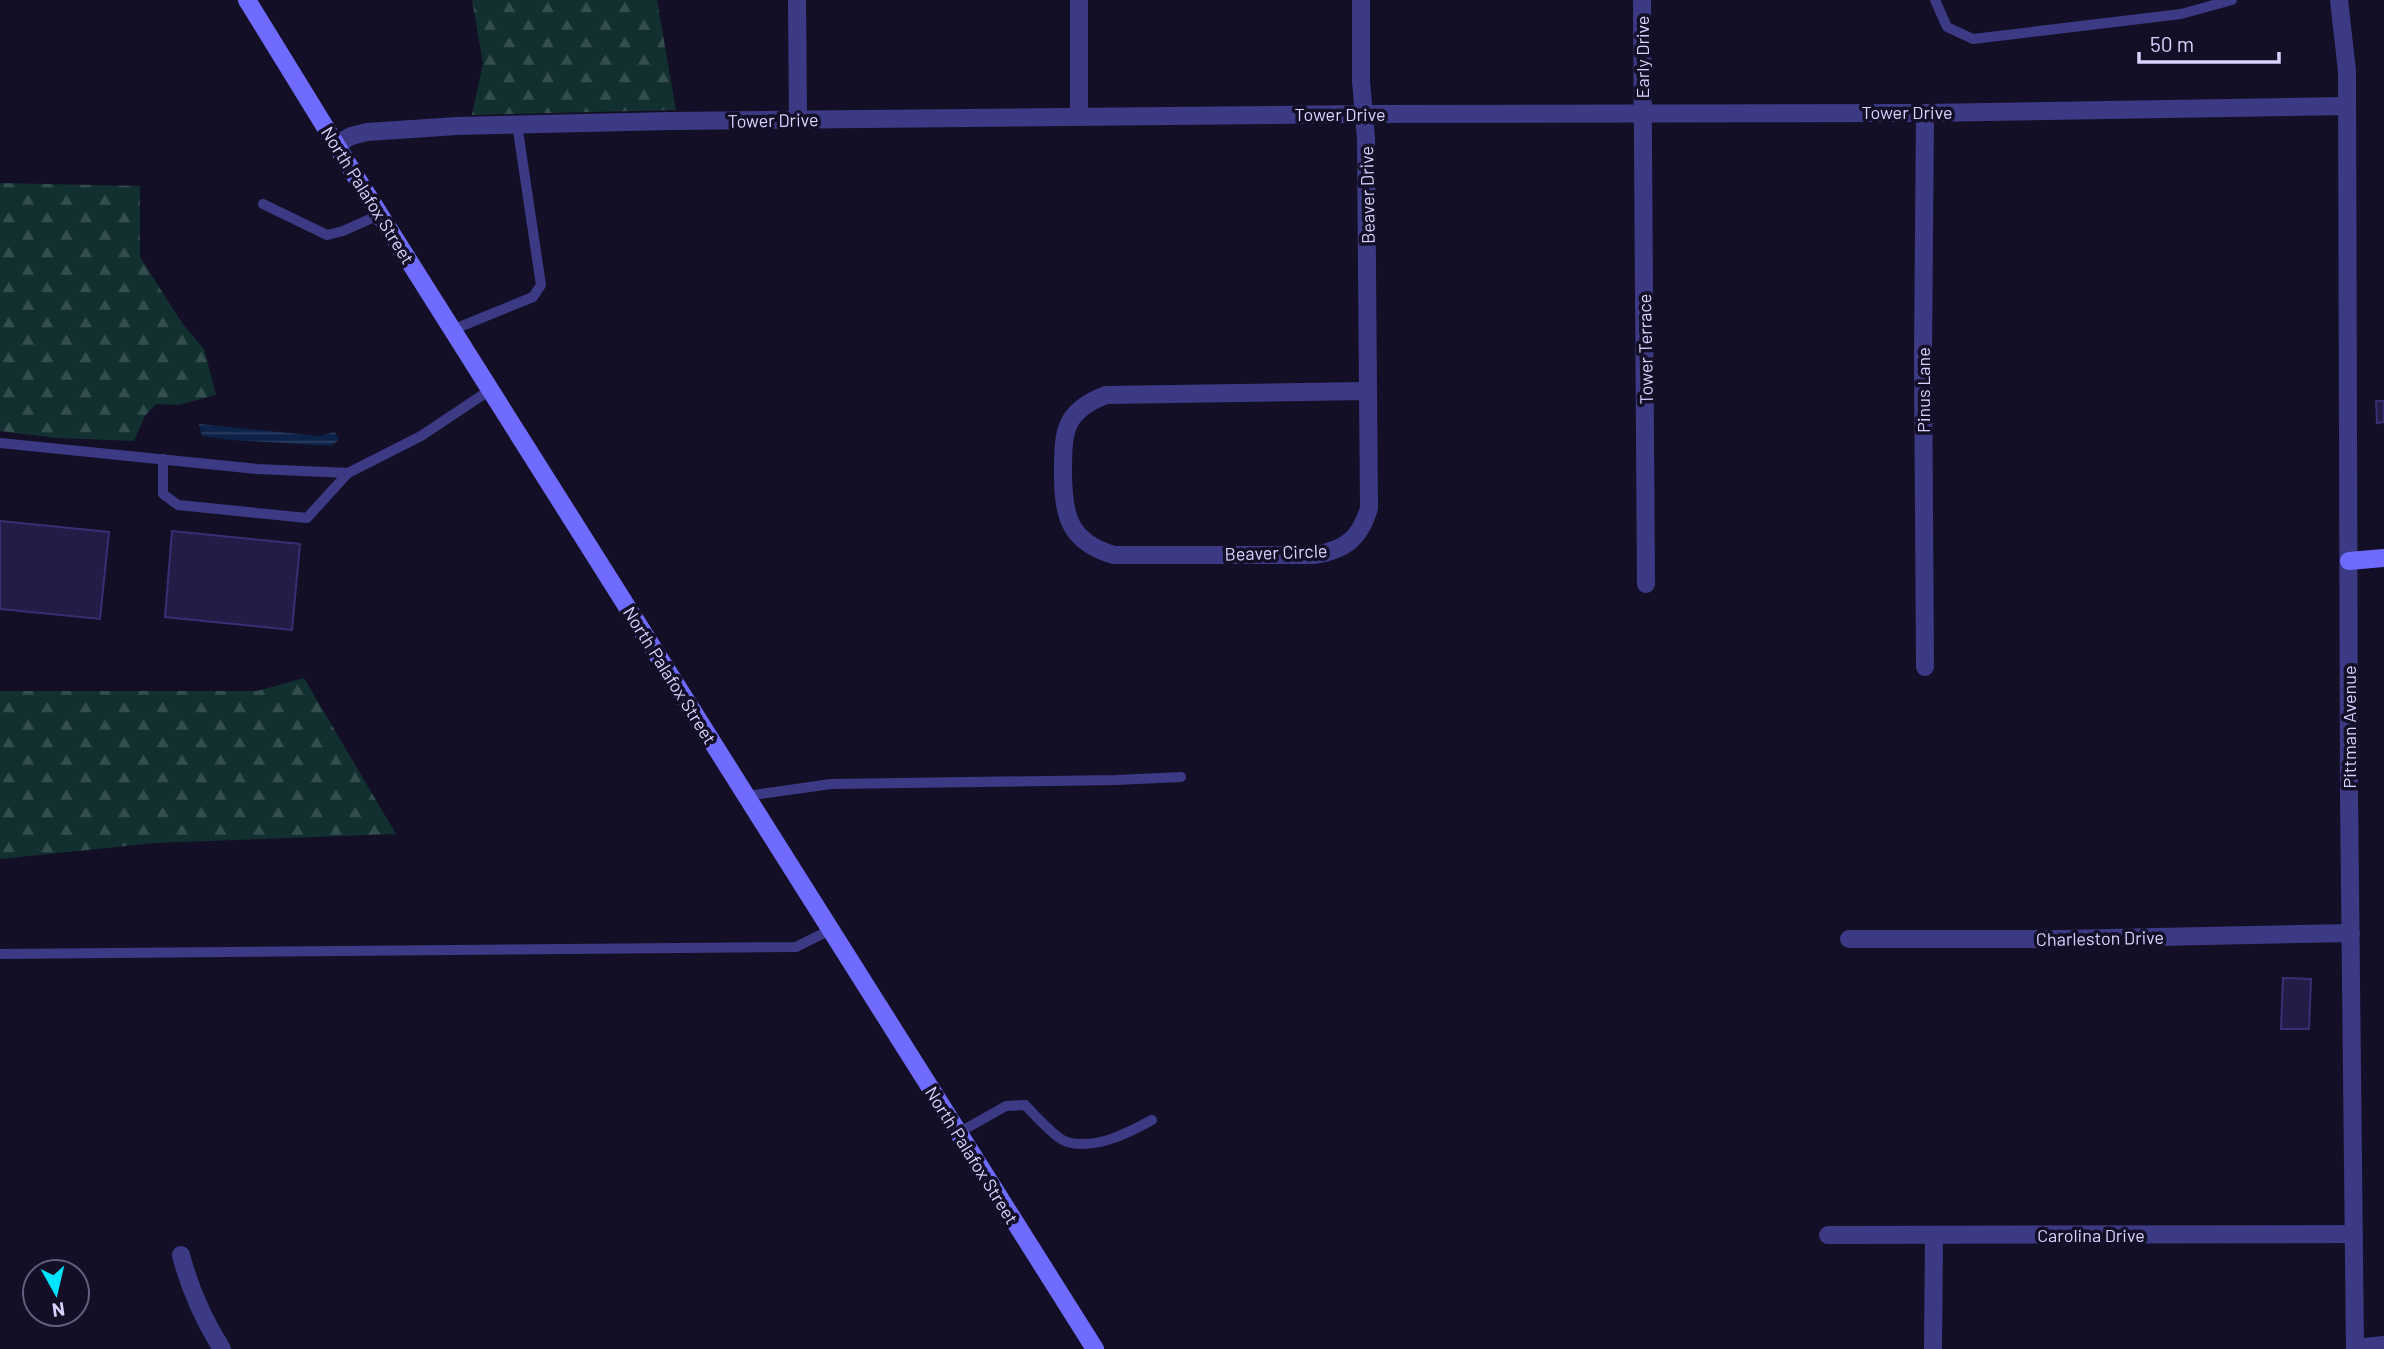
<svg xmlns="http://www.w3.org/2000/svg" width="2384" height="1349" font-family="Barlow,sans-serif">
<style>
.forest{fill:url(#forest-firs)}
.water{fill:url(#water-rules)}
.building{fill:#241b47;stroke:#3b2d73;stroke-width:2}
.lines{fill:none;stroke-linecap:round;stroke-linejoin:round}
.lane{stroke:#3d3a85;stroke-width:10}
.street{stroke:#3d3a85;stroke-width:18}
.secondary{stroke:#6f6bff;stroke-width:18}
.labels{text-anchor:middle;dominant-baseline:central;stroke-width:7;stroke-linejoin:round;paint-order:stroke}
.street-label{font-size:18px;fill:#d9d4ff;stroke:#130f26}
</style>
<defs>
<pattern id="forest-firs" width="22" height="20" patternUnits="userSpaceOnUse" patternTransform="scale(1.75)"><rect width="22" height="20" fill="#12302f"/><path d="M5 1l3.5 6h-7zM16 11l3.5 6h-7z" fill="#344d4e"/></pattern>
<pattern id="water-rules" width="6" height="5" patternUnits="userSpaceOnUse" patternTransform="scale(1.75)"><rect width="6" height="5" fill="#0c2248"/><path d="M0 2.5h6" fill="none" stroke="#2f4163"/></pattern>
</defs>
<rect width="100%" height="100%" fill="#130f26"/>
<!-- forest -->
<g class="forest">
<polygon points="472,0 657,0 676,110 472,115 483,63"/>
<polygon points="0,183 140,186 140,257 182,323 204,349 216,395 178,405 156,404 145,416 134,441 57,438 0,431"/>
<polygon points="304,678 396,834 155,843 0,859 0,691 257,691"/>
</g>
<!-- water -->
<polygon class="water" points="199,424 319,436 335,432 339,440 331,446 232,440 202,436"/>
<!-- building -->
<g class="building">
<polygon points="2376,401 2384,401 2384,422 2377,423"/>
<polygon points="0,521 109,532 100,619 0,609"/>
<polygon points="172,531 300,544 292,630 165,617"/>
<polygon points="2283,978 2311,979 2309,1029 2281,1029"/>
</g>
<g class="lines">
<!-- lane -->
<g class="lane">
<polyline points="1935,0 1947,27 1973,39 2181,14 2232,0"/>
<polyline points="263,204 327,235 343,231 379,215"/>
<polyline points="452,330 533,297 541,285 517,124"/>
<polyline points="0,443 257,469 348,473"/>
<polyline points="163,459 163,494 178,505 307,518 348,473 421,436 490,390"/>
<polyline points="746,796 831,784 1116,780 1181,777"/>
<polyline points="0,954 796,947 830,930"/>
<path d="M958,1133L1006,1106L1025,1105C1034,1114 1056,1139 1067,1142C1096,1150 1128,1133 1152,1120"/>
</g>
<!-- street -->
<g class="street">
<polyline points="797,0 798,120"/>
<polyline points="1079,0 1079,116"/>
<polyline points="1361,0 1361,81 1366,139 1368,391"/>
<polyline points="1642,0 1646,584"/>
<polyline points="2339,0 2347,71 2349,795 2355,1349"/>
<polyline points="1925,113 1923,355 1925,667"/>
<polyline points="336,145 351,136 367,132 457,126 671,121 1364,114 1925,113 2347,106"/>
<path d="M1368,391L1369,508C1360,539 1345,550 1314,555H1114C1068,542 1063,514 1063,472C1063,431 1064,411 1106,395Z"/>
<polyline points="1849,939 2062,939 2351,933"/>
<polyline points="1828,1235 2354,1234"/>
<path d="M181,1255C190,1290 203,1319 222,1349"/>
<polyline points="2355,1348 2384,1345"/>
<polyline points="1933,1349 1934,1235"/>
</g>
<!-- secondary -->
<g class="secondary">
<polyline points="247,0 351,169 1095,1349"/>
<polyline points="2349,561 2384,558"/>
</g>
</g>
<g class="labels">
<!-- street labels -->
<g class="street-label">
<text transform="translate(1642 57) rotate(-90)">Early Drive</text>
<text x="1907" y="112">Tower Drive</text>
<text x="1340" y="114">Tower Drive</text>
<text transform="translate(773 120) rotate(-1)">Tower Drive</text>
<text transform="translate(368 195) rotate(58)">North Palafox Street</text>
<text transform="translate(1367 195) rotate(-91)">Beaver Drive</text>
<text transform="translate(1645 349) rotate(-91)">Tower Terrace</text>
<text transform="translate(1923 390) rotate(-90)">Pinus Lane</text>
<text transform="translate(1276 552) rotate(-2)">Beaver Circle</text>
<text transform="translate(670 675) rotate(58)">North Palafox Street</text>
<text transform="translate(2349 727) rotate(-90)">Pittman Avenue</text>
<text transform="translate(2100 938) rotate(-1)">Charleston Drive</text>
<text transform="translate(972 1155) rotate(58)">North Palafox Street</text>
<text x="2091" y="1235">Carolina Drive</text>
</g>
</g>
<!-- north arrow -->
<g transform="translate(56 1293) rotate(172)"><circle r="33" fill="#130f26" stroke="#625e7d" stroke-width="2"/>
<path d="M0-5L12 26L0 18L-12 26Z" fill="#00e5ff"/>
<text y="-10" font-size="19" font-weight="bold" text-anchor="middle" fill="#d9d4ff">N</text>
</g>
<!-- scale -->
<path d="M2139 52v10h140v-10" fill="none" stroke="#d9d4ff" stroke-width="3.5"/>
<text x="2150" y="52" font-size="21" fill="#d9d4ff" stroke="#130f26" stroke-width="5" paint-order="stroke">50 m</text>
</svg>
